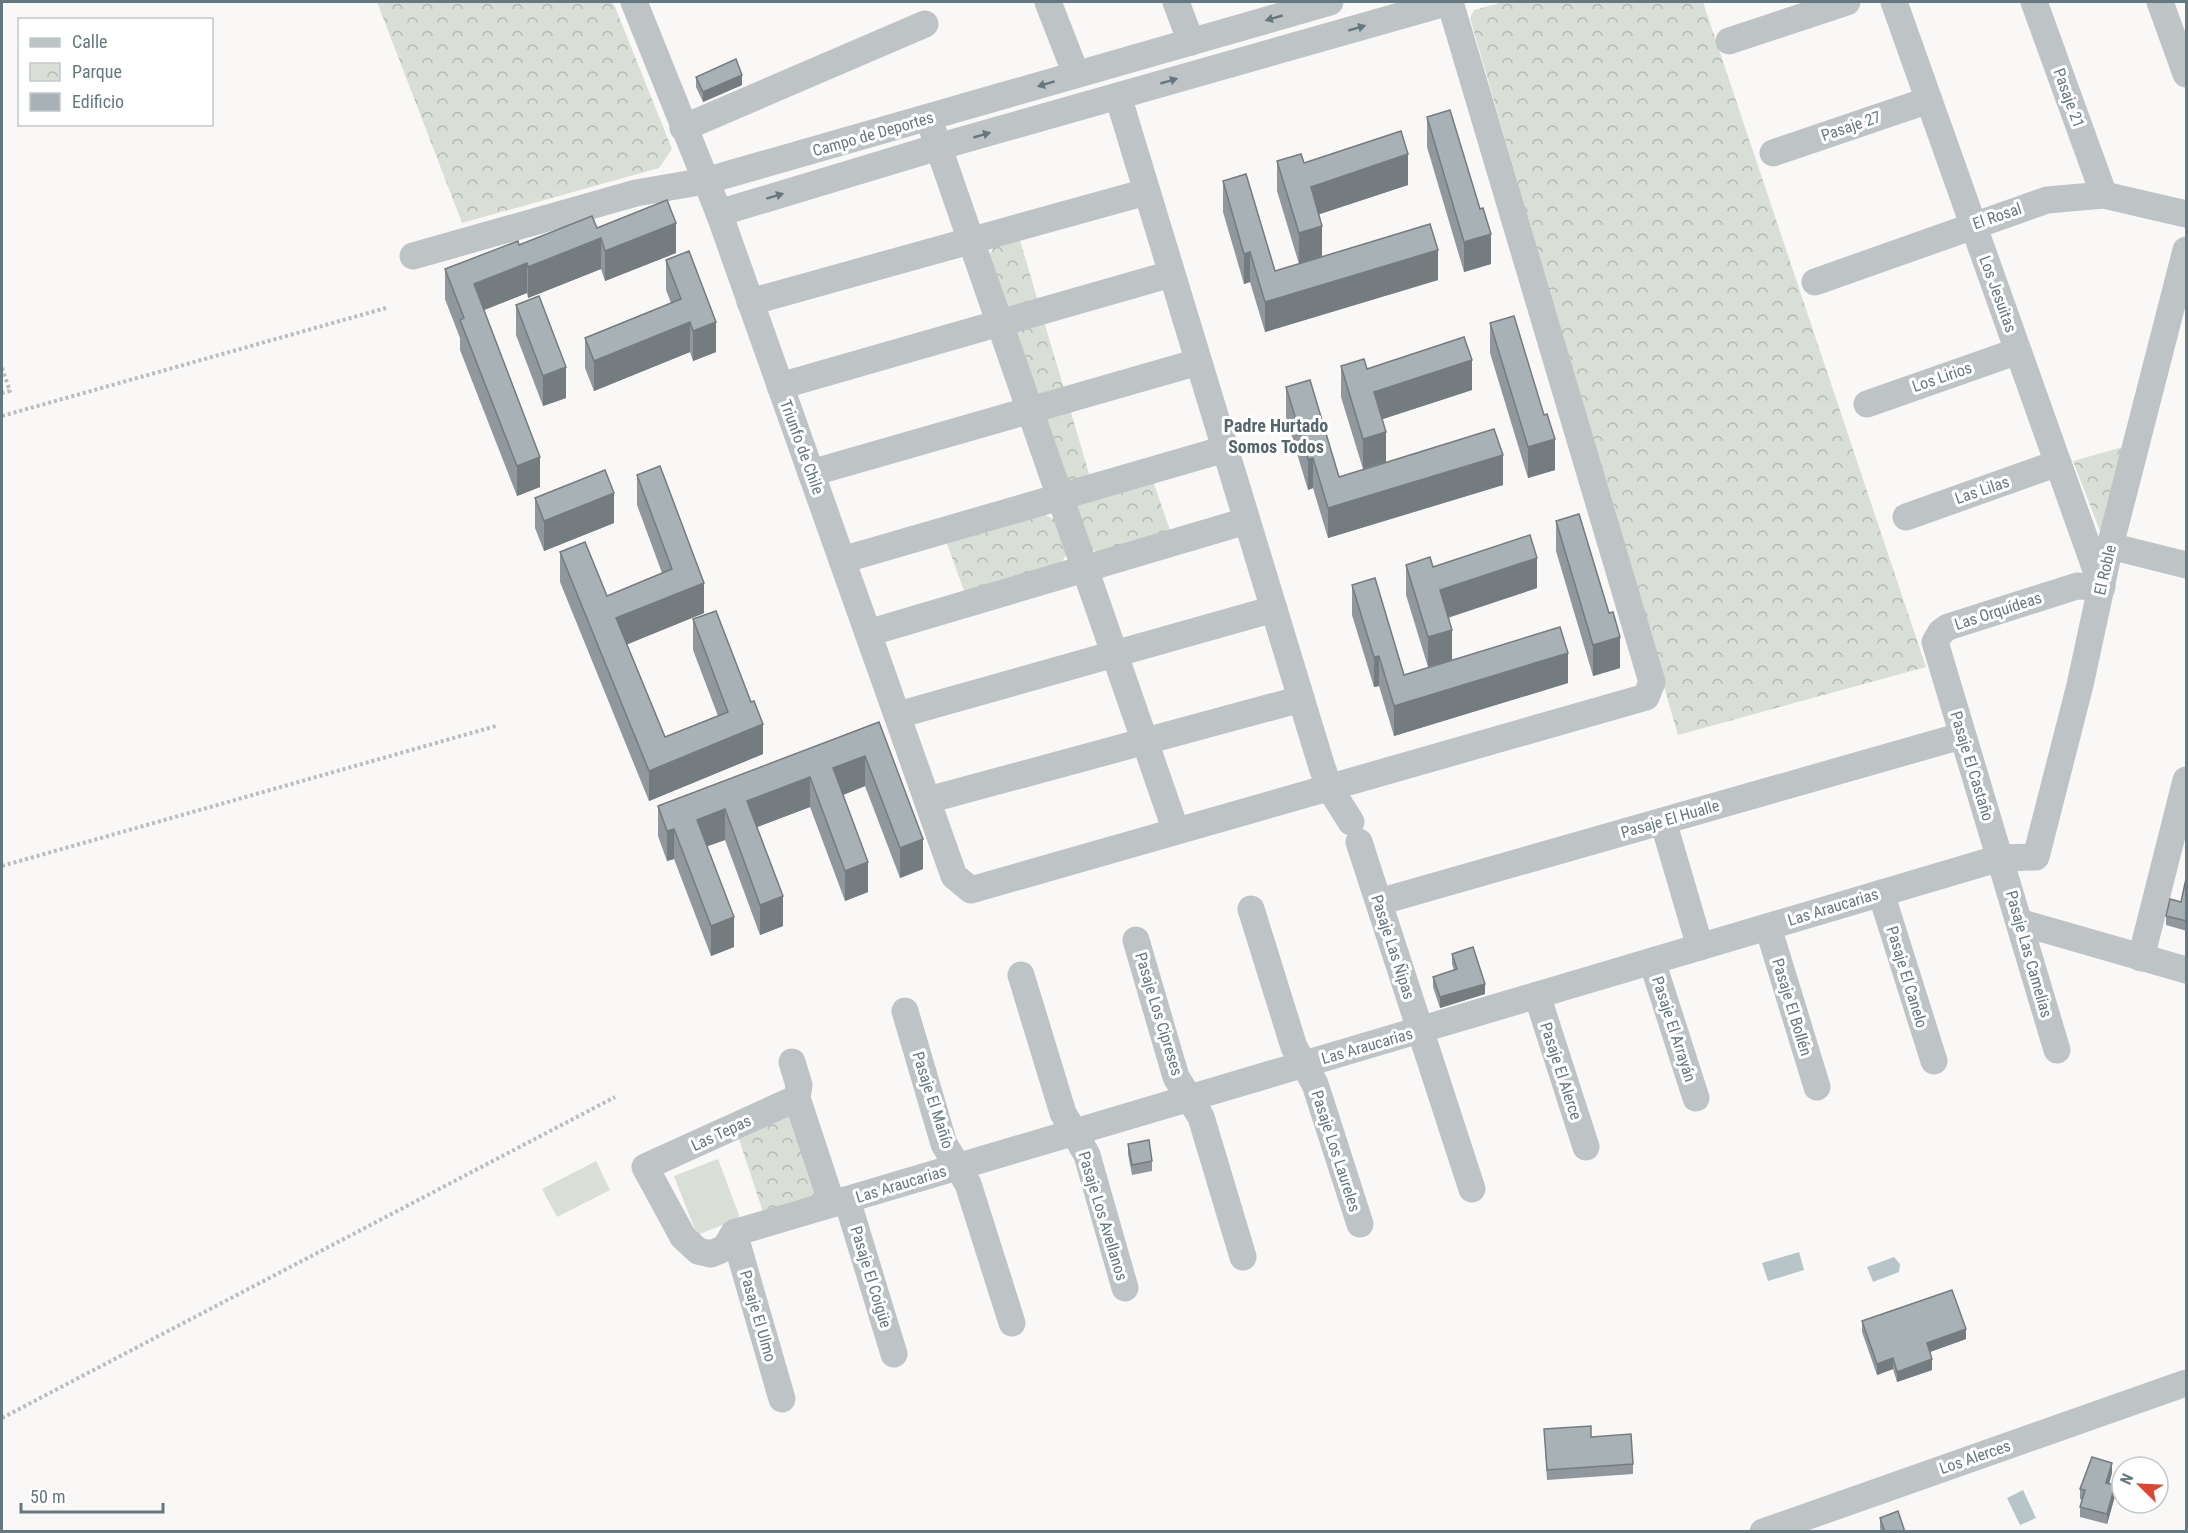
<svg xmlns="http://www.w3.org/2000/svg" width="2188" height="1533" font-family="'Roboto Condensed',sans-serif">
<style>
.park{fill:url(#park-crowns)}
.pitch{fill:#d9ded6}
.water{fill:#b8c5c8}
.lines{fill:none;stroke-linecap:round;stroke-linejoin:round}
.path{stroke:#b9bdbf;stroke-width:4;stroke-dasharray:3 3;stroke-linecap:butt}
.minor{stroke:#bec4c6;stroke-width:27}
.wall{fill:#90989d}
.shaded-wall{fill:#757c7f}
.building{fill:#a7b1b6;stroke:#757c7f;stroke-width:1.5}
.oneway{fill:#657880}
.labels{text-anchor:middle;dominant-baseline:central;stroke-width:6;stroke-linejoin:round;paint-order:stroke}
.street-label{font-size:16px;fill:#657880;stroke:#fff}
.neighbourhood-label{font-size:18px;font-weight:bold;fill:#57656c;stroke:#fff}
</style>
<defs>
<pattern id="park-crowns" width="20" height="18" patternUnits="userSpaceOnUse" patternTransform="scale(1.5)"><rect width="20" height="18" fill="#d9ded6"/><path d="M2 6a3 3 0 1 1 6 0M12 15a3 3 0 1 1 6 0" fill="none" stroke="#b4b9b3"/></pattern>
</defs>
<rect width="100%" height="100%" fill="#f9f8f6"/>
<!-- park -->
<g class="park">
<polygon points="377,2 613,2 672,149 659,168 462,223"/>
<polygon points="1503,2 1703,2 1926,667 1678,735 1470,18 1474,10"/>
<polygon points="1019,237 1096,497 1153,481 1170,530 1097,552 1087,547 990,254 995,244"/>
<polygon points="2123,447 2100,531 2073,461"/>
<polygon points="1043,514 1056,520 1068,552 1060,565 964,591 946,541"/>
<polygon points="791,1109 821,1199 765,1218 735,1127"/>
</g>
<!-- pitch -->
<g class="pitch">
<polygon points="718,1159 740,1218 697,1235 674,1176"/>
<polygon points="596,1161 610,1190 557,1217 542,1189"/>
</g>
<!-- water -->
<g class="water">
<polygon points="1799,1252 1804,1270 1768,1281 1762,1263"/>
<polygon points="1894,1257 1900,1264 1899,1272 1873,1282 1867,1267"/>
<polygon points="2023,1490 2036,1518 2020,1525 2007,1498"/>
</g>
<g class="lines">
<!-- path -->
<g class="path">
<polyline points="2,368 10,391 2,393"/>
<polyline points="2,416 386,308"/>
<polyline points="2,866 496,726"/>
<polyline points="2,1418 615,1097"/>
</g>
<!-- minor -->
<g class="minor">
<polyline points="634,2 719,213 954,876 971,890 1646,697 1652,682 1450,2"/>
<polyline points="1048,2 1076,74"/>
<polyline points="1176,2 1191,42"/>
<polyline points="1894,2 2102,587 2077,586 1948,627 1941,632 1935,642 2057,1050"/>
<polyline points="2034,2 2104,195"/>
<polyline points="2160,2 2186,74"/>
<polyline points="1729,41 1847,2"/>
<polyline points="1118,96 1321,764 1329,787 1351,822"/>
<polyline points="683,128 925,24"/>
<polyline points="933,131 1176,831"/>
<polyline points="1773,153 1929,100"/>
<polyline points="719,213 938,147 1449,2"/>
<polyline points="413,256 636,193 705,181 1330,2"/>
<polyline points="1815,282 2047,200 2104,195 2186,214"/>
<polyline points="750,302 1146,192"/>
<polyline points="780,386 1171,274"/>
<polyline points="1867,404 2018,351"/>
<polyline points="811,473 1198,362"/>
<polyline points="1906,517 2058,463"/>
<polyline points="2110,546 2186,565"/>
<polyline points="842,560 1225,449"/>
<polyline points="868,633 1246,521"/>
<polyline points="898,715 1274,609"/>
<polyline points="928,800 1301,699"/>
<polyline points="1663,821 1700,947"/>
<polyline points="1359,842 1472,1189"/>
<polyline points="1881,893 1934,1061"/>
<polyline points="1379,902 1961,736"/>
<polyline points="1251,909 1294,1047 1315,1084 1360,1224"/>
<polyline points="2019,922 2186,970"/>
<polyline points="1768,927 1817,1087"/>
<polyline points="1136,940 1176,1077 1201,1117 1243,1257"/>
<polyline points="2141,958 2186,780"/>
<polyline points="1652,961 1696,1098"/>
<polyline points="1021,975 1063,1113 1087,1155 1125,1288"/>
<polyline points="1537,995 1586,1147"/>
<polyline points="905,1011 944,1144 968,1184 1012,1323"/>
<polyline points="792,1062 799,1085 797,1098 832,1204"/>
<polyline points="847,1200 894,1354"/>
<polyline points="734,1233 2000,858 2036,857 2080,685 2110,546 2186,250"/>
<polyline points="734,1233 725,1248 711,1254 698,1251 683,1237 645,1167 797,1098"/>
<polyline points="734,1233 782,1399"/>
<polyline points="1763,1532 2186,1383"/>
</g>
</g>
<!-- wall -->
<g class="wall">
<polygon points="696,77 742,85 703,102 696,87"/>
<polygon points="1427,117 1491,264 1464,272 1427,147"/>
<polygon points="1277,161 1304,163 1408,185 1319,214 1322,256 1299,264 1277,191"/>
<polygon points="1223,181 1275,271 1438,280 1265,332 1250,282 1244,284 1223,212"/>
<polygon points="597,228 676,253 605,281 601,269 528,298 527,293 484,310 540,487 517,496 460,350 460,338 445,299 445,269 519,245"/>
<polygon points="666,260 716,352 693,361 690,352 594,391 585,368 585,338 671,303 666,290"/>
<polygon points="516,305 566,398 543,406 516,335"/>
<polygon points="1490,323 1555,470 1528,478 1490,353"/>
<polygon points="1341,366 1367,369 1472,390 1382,419 1363,469 1341,397"/>
<polygon points="1286,387 1339,477 1503,485 1328,538 1313,488 1308,490 1286,417"/>
<polygon points="637,475 704,613 627,644 665,737 718,716 693,650 693,619 763,754 649,801 560,582 560,552 607,596 662,573 637,505"/>
<polygon points="535,498 614,523 544,551 535,528"/>
<polygon points="1556,521 1620,668 1593,676 1556,551"/>
<polygon points="1406,565 1433,567 1537,588 1448,618 1428,667 1406,595"/>
<polygon points="1352,585 1404,675 1568,683 1394,736 1379,686 1374,687 1352,615"/>
<polygon points="879,722 923,869 900,878 865,786 843,795 868,892 845,901 810,807 757,827 783,926 760,935 725,840 707,846 734,947 711,956 674,859 667,861 658,836 658,806"/>
<polygon points="2187,874 2187,931 2166,925 2166,916 2181,902"/>
<polygon points="1452,954 1485,994 1440,1008 1433,987 1433,977 1454,970 1452,964"/>
<polygon points="1128,1144 1152,1161 1152,1171 1132,1175 1128,1154"/>
<polygon points="1862,1321 1966,1339 1930,1352 1932,1370 1897,1382 1893,1369 1877,1375 1862,1332"/>
<polygon points="1544,1429 1591,1437 1633,1464 1633,1474 1547,1480"/>
<polygon points="2112,1473 2109,1484 2115,1496 2107,1524 2080,1517 2080,1507 2082,1500 2080,1499 2080,1489"/>
<polygon points="1880,1518 1905,1532 1881,1532 1880,1528"/>
</g>
<!-- shaded-wall -->
<g class="shaded-wall">
<polygon points="742,75 742,85 703,102 703,92"/>
<polygon points="1408,154 1408,185 1311,217 1311,187"/>
<polygon points="676,223 676,253 605,281 605,251"/>
<polygon points="1322,226 1322,256 1299,264 1299,233"/>
<polygon points="1491,234 1491,264 1464,272 1464,242"/>
<polygon points="601,238 601,269 528,298 528,267"/>
<polygon points="1438,250 1438,280 1265,332 1265,302"/>
<polygon points="1250,252 1250,282 1244,284 1244,254"/>
<polygon points="527,263 527,293 474,314 474,284"/>
<polygon points="690,322 690,352 594,391 594,361"/>
<polygon points="716,322 716,352 693,361 693,331"/>
<polygon points="1472,360 1472,390 1374,422 1374,392"/>
<polygon points="566,367 566,398 543,406 543,376"/>
<polygon points="1386,432 1386,462 1363,469 1363,439"/>
<polygon points="1555,439 1555,470 1528,478 1528,447"/>
<polygon points="1503,455 1503,485 1328,538 1328,508"/>
<polygon points="540,457 540,487 517,496 517,466"/>
<polygon points="1313,458 1313,488 1308,490 1308,459"/>
<polygon points="614,493 614,523 544,551 544,521"/>
<polygon points="1537,558 1537,588 1440,620 1440,590"/>
<polygon points="704,583 704,613 616,649 616,618"/>
<polygon points="1452,630 1452,660 1428,667 1428,637"/>
<polygon points="1620,637 1620,668 1593,676 1593,645"/>
<polygon points="1568,653 1568,683 1394,736 1394,706"/>
<polygon points="1379,656 1379,686 1374,687 1374,657"/>
<polygon points="763,724 763,754 649,801 649,771"/>
<polygon points="865,756 865,786 833,799 833,768"/>
<polygon points="810,777 810,807 747,831 747,801"/>
<polygon points="725,809 725,840 697,850 697,820"/>
<polygon points="674,829 674,859 667,861 667,831"/>
<polygon points="923,839 923,869 900,878 900,848"/>
<polygon points="868,862 868,892 845,901 845,871"/>
<polygon points="783,896 783,926 760,935 760,905"/>
<polygon points="734,917 734,947 711,956 711,926"/>
<polygon points="1485,984 1485,994 1440,1008 1440,997"/>
<polygon points="1966,1329 1966,1339 1927,1353 1927,1343"/>
<polygon points="1893,1358 1893,1369 1877,1375 1877,1364"/>
<polygon points="1932,1359 1932,1370 1897,1382 1897,1372"/>
<polygon points="2112,1463 2112,1473 2106,1494 2106,1483"/>
<polygon points="2115,1485 2115,1496 2107,1524 2107,1514"/>
</g>
<!-- building -->
<g class="building">
<polygon points="736,59 742,75 703,92 696,77"/>
<polygon points="1450,110 1480,209 1483,208 1491,234 1464,242 1427,117"/>
<polygon points="1401,131 1408,154 1311,187 1322,226 1299,233 1277,161 1301,154 1304,163"/>
<polygon points="1246,174 1275,271 1430,224 1438,250 1265,302 1250,252 1244,254 1223,181"/>
<polygon points="667,200 676,223 605,251 601,238 528,267 527,263 474,284 540,457 517,466 460,320 464,318 445,269 518,241 519,245 592,216 597,228"/>
<polygon points="689,251 716,322 693,331 690,322 594,361 585,338 681,299 666,260"/>
<polygon points="539,296 566,367 543,376 516,305"/>
<polygon points="1514,316 1544,415 1547,414 1555,439 1528,447 1490,323"/>
<polygon points="1464,337 1472,360 1374,392 1386,432 1363,439 1341,366 1364,359 1367,369"/>
<polygon points="1310,380 1339,477 1494,429 1503,455 1328,508 1313,458 1308,459 1286,387"/>
<polygon points="660,466 704,583 616,618 665,737 728,712 693,619 716,611 751,702 754,701 763,724 649,771 560,552 585,542 607,596 672,569 637,475"/>
<polygon points="605,470 614,493 544,521 535,498"/>
<polygon points="1579,514 1609,613 1613,612 1620,637 1593,645 1556,521"/>
<polygon points="1530,535 1537,558 1440,590 1452,630 1428,637 1406,565 1430,557 1433,567"/>
<polygon points="1375,578 1404,675 1560,627 1568,653 1394,706 1379,656 1374,657 1352,585"/>
<polygon points="879,722 923,839 900,848 865,756 833,768 868,862 845,871 810,777 747,801 783,896 760,905 725,809 697,820 734,917 711,926 674,829 667,831 658,806"/>
<polygon points="2187,874 2187,921 2166,916 2170,899 2181,902"/>
<polygon points="1473,947 1485,984 1440,997 1433,977 1457,969 1452,954"/>
<polygon points="1149,1140 1152,1161 1132,1165 1128,1144"/>
<polygon points="1952,1290 1966,1329 1927,1343 1932,1359 1897,1372 1893,1358 1877,1364 1862,1321"/>
<polygon points="1591,1426 1591,1437 1631,1434 1633,1464 1547,1470 1544,1429"/>
<polygon points="2092,1457 2112,1463 2106,1483 2115,1485 2107,1514 2080,1507 2085,1490 2080,1489"/>
<polygon points="1898,1511 1905,1532 1885,1532 1880,1518"/>
</g>
<!-- one-way arrows -->
<defs><path id="oneway-solid" d="M-6-.8H1V-3.2L6.5 0L1 3.2V.8H-6Z" transform="scale(1.5)"/></defs>
<g class="oneway">
<use href="#oneway-solid" transform="translate(1274 18) rotate(164)"/>
<use href="#oneway-solid" transform="translate(1357 28) rotate(-16)"/>
<use href="#oneway-solid" transform="translate(1169 81) rotate(-16)"/>
<use href="#oneway-solid" transform="translate(1046 84) rotate(163)"/>
<use href="#oneway-solid" transform="translate(982 135) rotate(-16)"/>
<use href="#oneway-solid" transform="translate(775 196) rotate(-17)"/>
</g>
<g class="labels">
<!-- street labels -->
<g class="street-label">
<text transform="translate(2069 98) rotate(70)">Pasaje 21</text>
<text transform="translate(1851 126) rotate(-19)">Pasaje 27</text>
<text transform="translate(873 134) rotate(-16)">Campo de Deportes</text>
<text transform="translate(1997 216) rotate(-19)">El Rosal</text>
<text transform="translate(1998 294) rotate(70)">Los Jesuitas</text>
<text transform="translate(1942 377) rotate(-19)">Los Lirios</text>
<text transform="translate(802 447) rotate(70)">Triunfo de Chile</text>
<text transform="translate(1982 490) rotate(-19)">Las Lilas</text>
<text transform="translate(2105 570) rotate(-77)">El Roble</text>
<text transform="translate(1998 611) rotate(-18)">Las Orquídeas</text>
<text transform="translate(1972 766) rotate(73)">Pasaje El Castaño</text>
<text transform="translate(1670 819) rotate(-16)">Pasaje El Hualle</text>
<text transform="translate(1833 907) rotate(-17)">Las Araucarias</text>
<text transform="translate(1393 947) rotate(72)">Pasaje Las Ñipas</text>
<text transform="translate(2029 954) rotate(74)">Pasaje Las Camelias</text>
<text transform="translate(1907 977) rotate(73)">Pasaje El Canelo</text>
<text transform="translate(1792 1007) rotate(73)">Pasaje El Bollén</text>
<text transform="translate(1159 1014) rotate(73)">Pasaje Los Cipreses</text>
<text transform="translate(1674 1029) rotate(72)">Pasaje El Arrayán</text>
<text transform="translate(1367 1046) rotate(-16)">Las Araucarias</text>
<text transform="translate(1561 1071) rotate(72)">Pasaje El Alerce</text>
<text transform="translate(933 1100) rotate(72)">Pasaje El Mañío</text>
<text transform="translate(721 1133) rotate(-25)">Las Tepas</text>
<text transform="translate(1336 1151) rotate(72)">Pasaje Los Laureles</text>
<text transform="translate(901 1184) rotate(-17)">Las Araucarias</text>
<text transform="translate(1103 1216) rotate(73)">Pasaje Los Avellanos</text>
<text transform="translate(871 1277) rotate(73)">Pasaje El Coigüe</text>
<text transform="translate(758 1316) rotate(74)">Pasaje El Ulmo</text>
<text transform="translate(1975 1457) rotate(-19)">Los Alerces</text>
</g>
<!-- neighbourhood labels -->
<g class="neighbourhood-label">
<text x="1276" y="425">Padre Hurtado<tspan x="1276" dy="21">Somos Todos</tspan></text>
</g>
</g>
<!-- border -->
<rect width="2188" height="1533" fill="none" stroke="#657880" stroke-width="6"/>
<!-- legend -->
<rect x="18" y="18" width="195" height="108" fill="#ffffff" stroke="#c1c9cc" stroke-width="1.5"/>
<rect x="30" y="38" width="30" height="9" fill="#bec4c6" stroke="#c1c9cc" stroke-width="1.5"/>
<text x="72" y="48" font-size="18" fill="#657880">Calle</text>
<rect x="30" y="63" width="30" height="18" fill="url(#park-crowns)" stroke="#c1c9cc" stroke-width="1.5"/>
<text x="72" y="78" font-size="18" fill="#657880">Parque</text>
<rect x="30" y="93" width="30" height="18" fill="#a7b1b6" stroke="#c1c9cc" stroke-width="1.5"/>
<text x="72" y="108" font-size="18" fill="#657880">Edificio</text>
<!-- north arrow -->
<g transform="translate(2140 1485) rotate(294)"><circle r="28" fill="#ffffff" stroke="#c1c9cc" stroke-width="1.5"/>
<path d="M0-4.5L10 22L0 15L-10 22Z" fill="#dc4633"/>
<text y="-9" font-size="16" font-weight="bold" text-anchor="middle" fill="#657880">N</text>
</g>
<!-- scale -->
<path d="M21 1503v9h142v-9" fill="none" stroke="#657880" stroke-width="3"/>
<text x="30" y="1503" font-size="18" fill="#657880" stroke="#ffffff" stroke-width="4.5" paint-order="stroke">50 m</text>
</svg>
